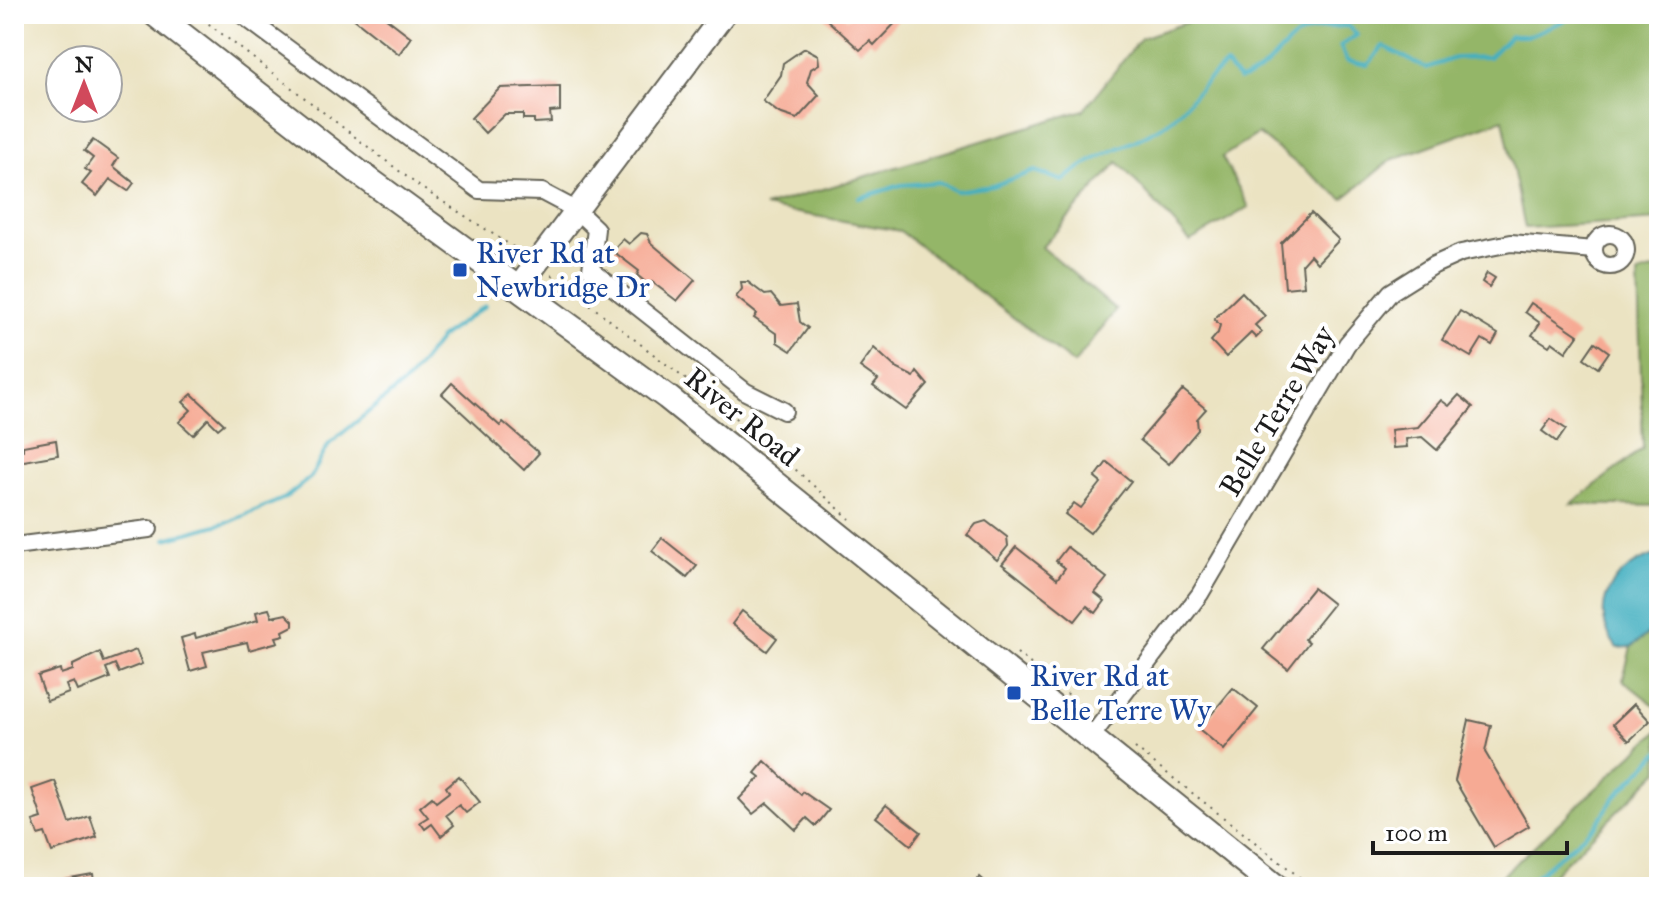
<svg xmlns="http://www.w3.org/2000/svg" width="1673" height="901" font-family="'IM FELL Great Primer',serif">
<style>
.forest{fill:#94b668;stroke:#586942;stroke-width:2}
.water{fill:#42afc0;stroke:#2f666e;stroke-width:2}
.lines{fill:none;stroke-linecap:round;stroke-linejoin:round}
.stream{stroke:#42afc0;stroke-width:4}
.building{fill:#f6aa94}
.street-casing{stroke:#646256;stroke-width:20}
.secondary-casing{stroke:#646256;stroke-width:26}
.primary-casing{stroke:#646256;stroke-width:28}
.path{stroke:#646256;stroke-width:2;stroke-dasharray:2 6;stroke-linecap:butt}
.street{stroke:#fff;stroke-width:16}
.secondary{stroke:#fff;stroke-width:22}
.primary{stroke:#fff;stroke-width:24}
.transit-dot{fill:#1a4fb4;stroke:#fff;stroke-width:3}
.labels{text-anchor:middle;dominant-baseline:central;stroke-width:8;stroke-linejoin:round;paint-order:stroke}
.transit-label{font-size:30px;fill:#164399;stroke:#fff;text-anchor:start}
.street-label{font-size:30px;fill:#1c1c1c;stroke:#fff}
</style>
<rect width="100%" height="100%" fill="#fff"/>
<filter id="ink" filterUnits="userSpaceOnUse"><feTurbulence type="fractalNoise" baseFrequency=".0125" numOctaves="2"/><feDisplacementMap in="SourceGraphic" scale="16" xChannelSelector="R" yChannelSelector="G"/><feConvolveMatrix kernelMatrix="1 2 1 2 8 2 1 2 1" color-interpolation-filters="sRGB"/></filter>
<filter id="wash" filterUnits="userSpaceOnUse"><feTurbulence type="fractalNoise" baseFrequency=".006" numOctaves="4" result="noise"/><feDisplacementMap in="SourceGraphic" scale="32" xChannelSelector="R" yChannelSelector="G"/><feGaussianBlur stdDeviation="1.8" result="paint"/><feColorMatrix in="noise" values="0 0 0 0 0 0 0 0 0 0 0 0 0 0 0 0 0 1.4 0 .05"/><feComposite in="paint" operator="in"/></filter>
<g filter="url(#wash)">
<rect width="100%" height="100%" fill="#ebe3c2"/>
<!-- forest -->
<g class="forest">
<polygon points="1191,14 1659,14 1659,220 1525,228 1503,119 1391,160 1343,199 1258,134 1222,157 1249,207 1190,241 1118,162 1042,247 1116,310 1074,364 900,231 764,207 1084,110 1141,38 1188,22"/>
<polygon points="1659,268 1659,506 1571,504 1643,448 1638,274"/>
<polygon points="1659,625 1659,709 1623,680 1631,647"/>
<polygon points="1659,730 1659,771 1540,887 1490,887"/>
</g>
<!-- water -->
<path class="water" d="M1659,554V625L1631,647L1617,648C1586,607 1613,566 1659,554Z"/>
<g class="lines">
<!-- stream -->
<g class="stream">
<path d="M859,198L901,185L939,182L956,191L992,186L1035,171L1063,181C1094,154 1124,149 1157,129C1186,113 1199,82 1226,65L1239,80C1263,74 1272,59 1289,43C1303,28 1328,27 1348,26L1357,35L1340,46L1347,61L1368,65L1383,46L1426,68L1455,58L1489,57L1510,36H1527L1581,14"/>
<polyline points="166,539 231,521 285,498 311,477 329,444 409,379 442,336 485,306"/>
<polyline points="1523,887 1596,825 1614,798 1659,752"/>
</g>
</g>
<g id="blocks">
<!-- building -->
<g class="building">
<polygon points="348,14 381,14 411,37 399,54"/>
<polygon points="829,14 842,14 847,19 853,14 904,14 874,45 870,41 860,50 825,18"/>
<polygon points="805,48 818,55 819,64 811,69 807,82 819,95 797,119 779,113 763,101 781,75 783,63"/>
<polygon points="560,86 560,111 550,112 551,122 534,123 534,119 523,119 523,114 505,114 485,133 471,118 500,88"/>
<polygon points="93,140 118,158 113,166 134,183 128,191 110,179 97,196 82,184 91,173 85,169 93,158 84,151"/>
<polygon points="1311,213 1339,240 1317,263 1310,255 1302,264 1304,286 1285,288 1281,243"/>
<polygon points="641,233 647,234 651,243 695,280 677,301 652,282 650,286 637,275 639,271 613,251 623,239 629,244"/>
<polygon points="1487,273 1495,278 1489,287 1482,282"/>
<polygon points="741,282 748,282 765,295 771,294 781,306 797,304 800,322 808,328 791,351 777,342 777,334 754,318 757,314 736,297 742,289"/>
<polygon points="1242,292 1265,316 1255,325 1262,332 1256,338 1251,333 1226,357 1211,341 1218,333 1220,325 1214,319"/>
<polygon points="1531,303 1578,335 1566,352 1552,342 1549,346 1532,335 1540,323 1525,312"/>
<polygon points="1460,311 1498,334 1492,345 1482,339 1471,357 1442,340"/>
<polygon points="1595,342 1609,352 1598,368 1584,358"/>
<polygon points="874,348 896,368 914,377 917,372 928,385 906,410 873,386 878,380 860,367"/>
<polygon points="452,383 500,426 503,422 539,453 524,470 442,394"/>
<polygon points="1183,390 1206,409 1197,419 1198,430 1169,464 1140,440"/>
<polygon points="192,394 224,424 218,429 208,419 193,435 179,422 191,410 183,402"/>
<polygon points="1459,395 1473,407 1437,450 1422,437 1406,439 1407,447 1393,448 1391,430 1418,427 1441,400 1449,406"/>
<polygon points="1551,419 1566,429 1557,442 1542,431"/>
<polygon points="56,440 58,455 18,462 16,451 23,450 23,446"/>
<polygon points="1107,462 1131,481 1090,533 1065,514 1074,503 1081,508 1101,483 1095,478"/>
<polygon points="986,521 1007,537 1008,546 997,560 967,535 976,524"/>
<polygon points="662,538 697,566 687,578 652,551"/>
<polygon points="1016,547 1057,579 1065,568 1056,561 1067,547 1107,578 1095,593 1105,601 1096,613 1087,606 1075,621 1002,564"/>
<polygon points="1313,588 1333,604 1305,639 1309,642 1288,669 1263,649"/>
<polygon points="269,609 272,617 286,614 293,621 293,626 283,631 284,635 276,637 278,642 249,650 247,642 203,652 207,666 190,671 181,638 195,634 196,638 258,620 256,612"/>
<polygon points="742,611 777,638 767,651 732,624"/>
<polygon points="136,650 142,664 119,673 115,664 106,668 110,678 78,691 74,682 66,685 69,693 47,701 38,676 60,669 61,674 73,670 73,665 100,652 104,662"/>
<polygon points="1233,688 1258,708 1224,750 1199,729"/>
<polygon points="1634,704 1650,721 1629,741 1613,724"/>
<polygon points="1469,720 1491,725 1485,752 1529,826 1494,847 1455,781"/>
<polygon points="765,761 801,795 803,792 829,810 816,826 807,818 796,830 767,803 753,814 739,799 760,777 755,773"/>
<polygon points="459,776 480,802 466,813 459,805 446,815 454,825 441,836 432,824 425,829 420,822 428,817 420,807 432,797 436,802 449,792 446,787"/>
<polygon points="55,781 70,823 90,816 97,837 52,852 45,833 38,835 33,821 42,818 32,789"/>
<polygon points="886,805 921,832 911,845 876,817"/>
<polygon points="93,874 95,887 49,887 65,883 64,879"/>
<polygon points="980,877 990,886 992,883 998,887 971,887"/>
<polygon points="950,878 963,887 944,887"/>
</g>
</g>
</g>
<g filter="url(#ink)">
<use href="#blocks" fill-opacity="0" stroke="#646256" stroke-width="2"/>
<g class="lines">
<defs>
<g id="street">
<polyline points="241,14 479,190 542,192 576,210 596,229 591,270 746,392 784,411"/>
<circle cx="1610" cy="250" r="16"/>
<polyline points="14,546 149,529"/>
<polyline points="1091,737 1200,594 1347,344 1391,292 1434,265 1461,253 1511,243 1594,250"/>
</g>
<polyline id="secondary" points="518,288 724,14"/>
<polyline id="primary" points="155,14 357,171 667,397 1276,887"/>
</defs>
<!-- street casing -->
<use href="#street" class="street-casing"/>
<!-- secondary casing -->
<use href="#secondary" class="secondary-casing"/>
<!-- primary casing -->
<use href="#primary" class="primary-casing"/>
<!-- path -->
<g class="path">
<polyline points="196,14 420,187 521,252"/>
<polyline points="552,275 762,439 850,519"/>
<polyline points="1017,653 1090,712"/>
<polyline points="1135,748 1312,887"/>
</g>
<!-- street -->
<use href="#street" class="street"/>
<!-- secondary -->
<use href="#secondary" class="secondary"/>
<!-- primary -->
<use href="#primary" class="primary"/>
</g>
</g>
<!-- markers -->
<g class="transit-dot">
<rect x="452" y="262" width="16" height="16" rx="4"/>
<rect x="1006" y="685" width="16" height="16" rx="4"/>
</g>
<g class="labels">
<!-- transit labels -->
<g class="transit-label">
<text x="476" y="253">River Rd at<tspan x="476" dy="34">Newbridge Dr</tspan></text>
<text x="1030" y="676">River Rd at<tspan x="1030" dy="34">Belle Terre Wy</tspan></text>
</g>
<!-- street labels -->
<g class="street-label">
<text transform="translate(1277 411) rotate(-59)">Belle Terre Way</text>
<text transform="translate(742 417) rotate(39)">River Road</text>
</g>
</g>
<!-- margin -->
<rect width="1673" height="901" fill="none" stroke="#fff" stroke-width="48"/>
<!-- north arrow -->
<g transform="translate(84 84)"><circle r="38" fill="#ffffff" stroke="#a4a4a4" stroke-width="2"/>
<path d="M0-6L14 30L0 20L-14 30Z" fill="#d1495b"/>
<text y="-12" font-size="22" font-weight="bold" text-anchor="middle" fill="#1c1c1c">N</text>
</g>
<!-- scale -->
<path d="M1373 841v12h194v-12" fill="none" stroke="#1c1c1c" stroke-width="4"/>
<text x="1385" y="841" font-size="24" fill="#1c1c1c" stroke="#ffffff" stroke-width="6" paint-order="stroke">100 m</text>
</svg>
